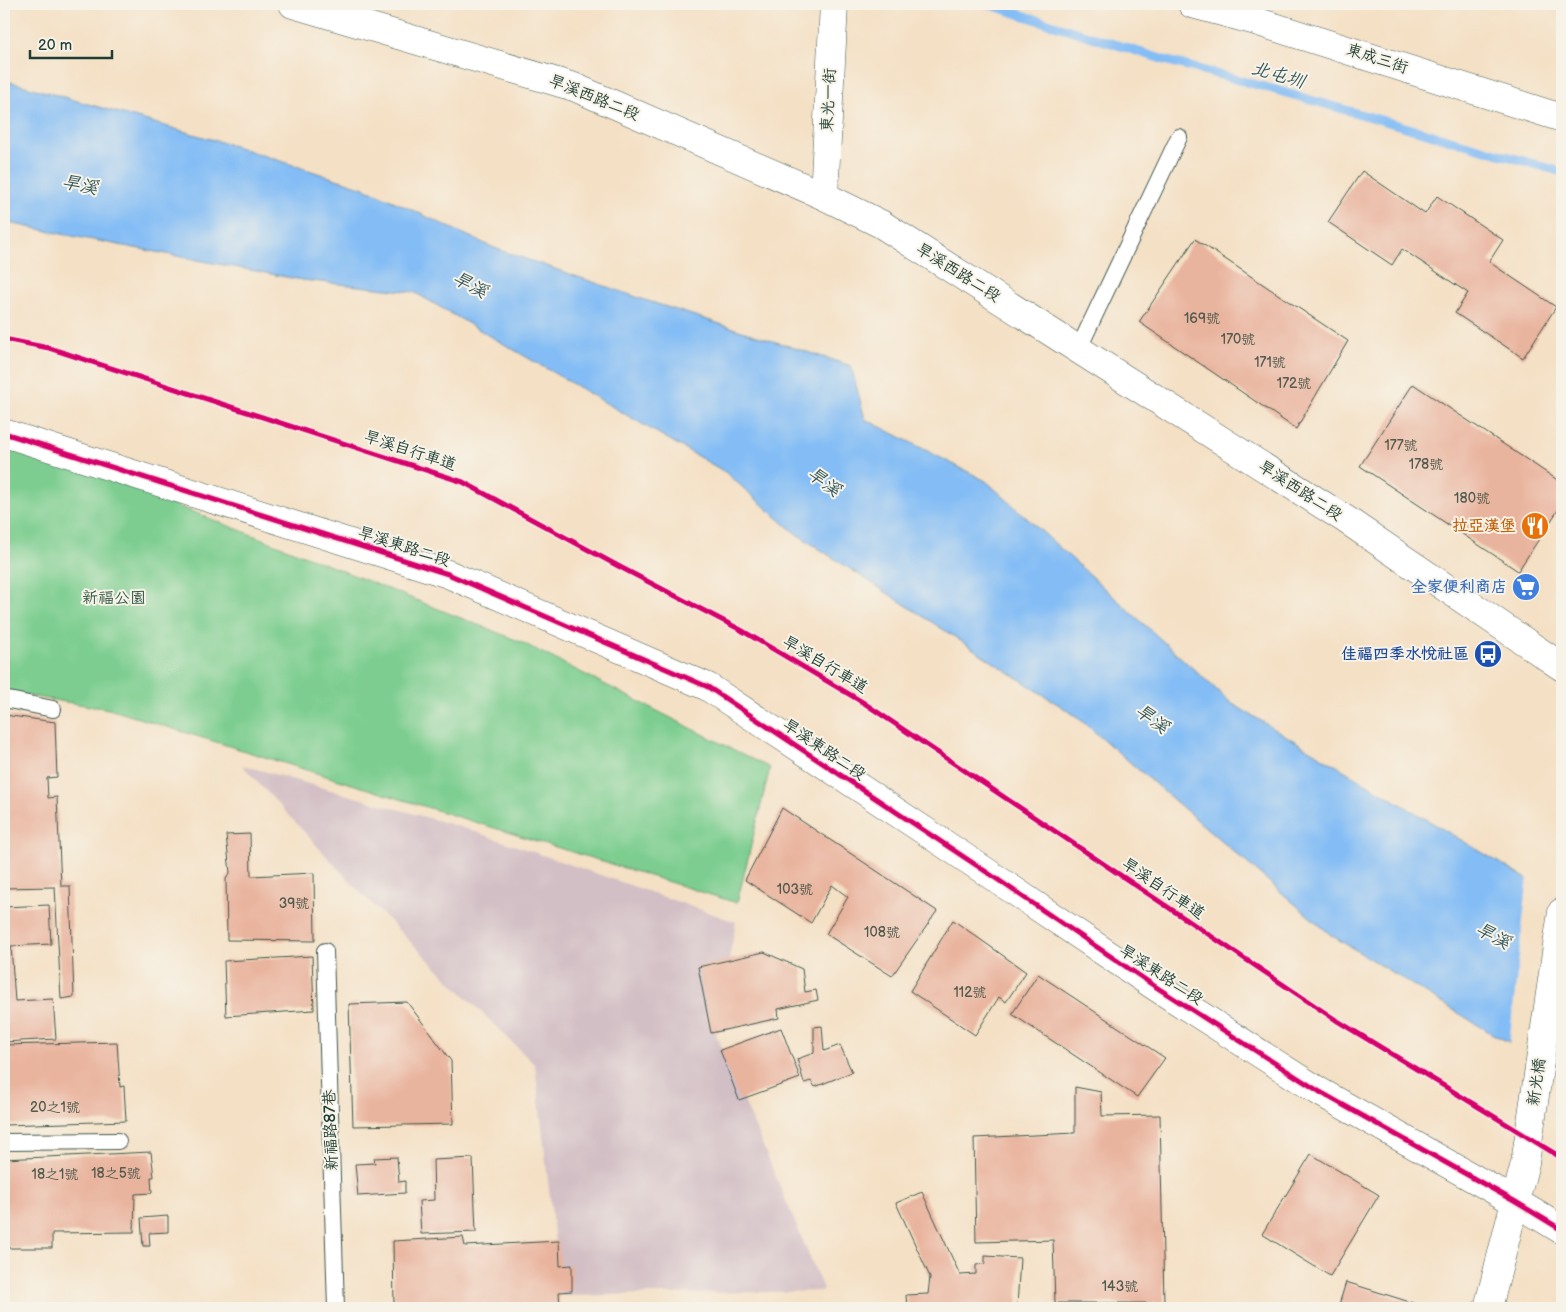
<svg xmlns="http://www.w3.org/2000/svg" width="1566" height="1312" font-family="'Balsamiq Sans','LXGW WenKai TC',sans-serif">
<style>
.industrial{fill:#d2bec5}
.green{fill:#7ccd8f;stroke:#4e8562}
.water{fill:#84bdf5;stroke:#527d94}
.pier{fill:#f4e0c5}
.lines{fill:none;stroke-linecap:round;stroke-linejoin:round}
.stream{stroke:#84bdf5;stroke-width:9}
.building{fill:#e9b49e}
.lane-casing{stroke:#3f554a;stroke-width:18}
.street-casing{stroke:#3f554a;stroke-width:29}
.lane{stroke:#fff;stroke-width:16}
.street{stroke:#fff;stroke-width:28}
.cycleway-casing{stroke:#f7f3e8;stroke-width:8}
.cycleway{stroke:#d6006c;stroke-width:5}
.labels{text-anchor:middle;dominant-baseline:central;stroke-width:4;stroke-linejoin:round;paint-order:stroke}
.number-label{font-size:14px;fill:#525b4e}
.street-label{font-size:16px;fill:#1f3d34;stroke:#f7f3e8}
.food-label{font-size:16px;font-weight:bold;fill:#c56008;stroke:#f7f3e8;text-anchor:end}
.shop-label{font-size:16px;font-weight:bold;fill:#366cbe;stroke:#f7f3e8;text-anchor:end}
.park-label{font-size:16px;fill:#325a46;stroke:#f7f3e8}
.transit-label{font-size:16px;font-weight:bold;fill:#164399;stroke:#f7f3e8;text-anchor:end}
.water-label{font-size:18px;font-style:italic;fill:#33575b;stroke:#f7f3e8}
</style>
<rect width="100%" height="100%" fill="#f7f3e8"/>
<filter id="ink" filterUnits="userSpaceOnUse"><feTurbulence type="fractalNoise" baseFrequency=".02" numOctaves="2"/><feDisplacementMap in="SourceGraphic" scale="10" xChannelSelector="R" yChannelSelector="G"/><feConvolveMatrix kernelMatrix="1 2 1 2 8 2 1 2 1" color-interpolation-filters="sRGB"/></filter>
<filter id="wash" filterUnits="userSpaceOnUse"><feTurbulence type="fractalNoise" baseFrequency=".0096" numOctaves="4" result="noise"/><feDisplacementMap in="SourceGraphic" scale="20" xChannelSelector="R" yChannelSelector="G"/><feGaussianBlur stdDeviation="1.12" result="paint"/><feColorMatrix in="noise" values="0 0 0 0 0 0 0 0 0 0 0 0 0 0 0 0 0 1.4 0 .05"/><feComposite in="paint" operator="in"/></filter>
<g filter="url(#wash)">
<rect width="100%" height="100%" fill="#f4e0c5"/>
<!-- industrial -->
<polygon class="industrial" points="242,765 464,828 736,922 715,1032 824,1291 561,1296 535,1065 358,890"/>
<!-- green -->
<polygon class="green" points="4,439 11,441 283,547 521,642 770,768 737,903 109,709 4,692"/>
<!-- water -->
<polygon class="water" points="4,80 228,144 367,189 494,248 645,300 851,366 865,419 986,481 1231,703 1562,900 1562,1069 1491,1033 1331,935 1076,716 795,533 725,472 414,292 302,280 67,235 4,222"/>
<!-- pier -->
<polygon class="pier" points="1528,876 1562,897 1562,1071 1509,1045"/>
<g class="lines">
<!-- stream -->
<polyline class="stream" points="987,4 1168,61 1276,90 1562,172"/>
</g>
<g id="blocks">
<!-- building -->
<g class="building">
<polygon points="1362,171 1425,214 1437,196 1503,240 1489,262 1556,307 1523,358 1455,313 1468,293 1402,249 1392,265 1328,222"/>
<polygon points="1195,239 1348,341 1296,429 1139,322"/>
<polygon points="1413,384 1562,483 1562,504 1518,571 1360,466"/>
<polygon points="4,715 55,722 57,777 47,778 48,798 57,797 61,886 70,886 74,997 61,999 55,887 4,888"/>
<polygon points="782,808 937,911 892,976 826,934 848,897 832,885 811,923 745,880"/>
<polygon points="250,834 251,876 314,873 315,941 227,940 226,879 230,873 226,835"/>
<polygon points="49,905 51,944 11,946 15,1001 53,999 56,1039 4,1042 4,907"/>
<polygon points="953,920 1026,972 1006,1002 999,997 975,1035 910,991"/>
<polygon points="764,952 802,969 805,992 816,990 818,1000 778,1009 779,1018 711,1033 698,967"/>
<polygon points="312,956 314,1010 226,1016 224,961"/>
<polygon points="1038,974 1165,1058 1137,1097 1012,1014"/>
<polygon points="407,1002 451,1061 453,1124 353,1126 349,1004"/>
<polygon points="822,1026 824,1051 840,1045 852,1072 815,1087 811,1081 804,1083 797,1059 814,1053 814,1027"/>
<polygon points="781,1028 800,1078 739,1100 720,1050"/>
<polygon points="117,1042 120,1087 124,1086 126,1121 4,1125 4,1045"/>
<polygon points="1075,1087 1101,1092 1102,1116 1160,1115 1164,1303 1055,1303 1053,1240 976,1242 974,1138 1075,1133"/>
<polygon points="151,1152 154,1177 151,1177 152,1193 135,1194 134,1232 52,1233 52,1248 4,1248 4,1159"/>
<polygon points="1311,1154 1379,1195 1330,1276 1262,1234"/>
<polygon points="397,1157 399,1182 405,1181 405,1193 358,1196 355,1164 375,1163 374,1158"/>
<polygon points="473,1158 476,1232 421,1234 419,1201 434,1200 433,1160"/>
<polygon points="922,1192 960,1275 976,1274 976,1265 985,1264 985,1256 1020,1258 1017,1308 907,1308 906,1295 928,1294 930,1277 896,1203"/>
<polygon points="168,1216 168,1232 149,1233 150,1246 143,1246 141,1218"/>
<polygon points="463,1237 465,1246 559,1241 560,1266 572,1265 572,1291 559,1292 560,1308 394,1308 393,1241"/>
<polygon points="1346,1282 1429,1308 1338,1308"/>
</g>
</g>
</g>
<g filter="url(#ink)">
<use href="#blocks" fill-opacity="0" stroke="#3f554a" stroke-width="1"/>
<g class="lines">
<defs>
<g id="lane">
<polyline points="1078,350 1179,137"/>
<polyline points="4,699 53,709"/>
<polyline points="325,951 336,1308"/>
<polyline points="4,1142 118,1141"/>
</g>
<g id="street">
<polyline points="293,4 574,87 824,196 881,224 1345,519 1562,667"/>
<polyline points="1192,4 1252,20 1562,118"/>
<polyline points="824,196 834,4"/>
<polyline points="4,433 448,574 708,687 985,871 1153,985 1320,1092 1514,1201 1562,1230"/>
<polyline points="1488,1308 1525,1163 1562,912"/>
</g>
</defs>
<!-- lane casing -->
<use href="#lane" class="lane-casing"/>
<!-- street casing -->
<use href="#street" class="street-casing"/>
<!-- lane -->
<use href="#lane" class="lane"/>
<!-- street -->
<use href="#street" class="street"/>
<defs>
<g id="cycleway">
<polyline points="4,339 49,348 463,482 620,567 741,630 864,703 1336,1020 1562,1158"/>
<polyline points="4,433 448,574 708,687 985,871 1153,985 1320,1092 1514,1201 1562,1230"/>
</g>
</defs>
<!-- cycleway casing -->
<use href="#cycleway" class="cycleway-casing"/>
<!-- cycleway -->
<use href="#cycleway" class="cycleway"/>
</g>
</g>
<!-- icons -->
<defs>
<symbol id="restaurant-disc" viewBox="-11 -11 22 22"><circle r="9.5" fill="#e8710a" stroke="#f7f3e8"/><path d="M-5-6h1v4h1v-4h1v4h1v-4h1v5L-1.5 .5V6h-2V.5L-5-1ZM5-6V6H3V1.5H1.5Q1.5-4 5-6Z" fill="#fff"/></symbol>
<symbol id="supermarket-disc" viewBox="-11 -11 22 22"><circle r="9.5" fill="#3f7fe0" stroke="#f7f3e8"/><path d="M-6-5.5h2.5l.6 2H6L4.5 2H-2.5L-4.4-4H-6ZM-1.5 3.2a1.3 1.3 0 1 0 .1 0ZM3 3.2a1.3 1.3 0 1 0 .1 0Z" fill="#fff"/></symbol>
<symbol id="bus-disc" viewBox="-11 -11 22 22"><circle r="9.5" fill="#1a4fb4" stroke="#f7f3e8"/><path d="M-5-6H5V4H4V6H2V4H-2V6H-4V4H-5ZM-3.5-4V0h7V-4ZM-3.5 1.2v1.5H-2V1.2ZM2 1.2v1.5H3.5V1.2Z" fill="#fff"/></symbol>
</defs>
<g fill-rule="evenodd">
<use href="#restaurant-disc" x="1519" y="510" width="32" height="32"/>
<use href="#supermarket-disc" x="1510" y="571" width="32" height="32"/>
<use href="#bus-disc" x="1472" y="638" width="32" height="32"/>
</g>
<g class="labels">
<!-- number labels -->
<g class="number-label">
<text x="1202" y="318">169號</text>
<text x="1238" y="339">170號</text>
<text x="1270" y="362">171號</text>
<text x="1294" y="383">172號</text>
<text x="1401" y="445">177號</text>
<text x="1426" y="464">178號</text>
<text x="1472" y="498">180號</text>
<text x="795" y="889">103號</text>
<text x="294" y="903">39號</text>
<text x="882" y="932">108號</text>
<text x="970" y="992">112號</text>
<text x="55" y="1107">20之1號</text>
<text x="116" y="1173">18之5號</text>
<text x="55" y="1174">18之1號</text>
<text x="1120" y="1286">143號</text>
</g>
<!-- street labels -->
<g class="street-label">
<text transform="translate(1377 59) rotate(18)">東成三街</text>
<text transform="translate(594 98) rotate(22)">旱溪西路二段</text>
<text transform="translate(829 100) rotate(-87)">東光一街</text>
<text transform="translate(958 273) rotate(32)">旱溪西路二段</text>
<text transform="translate(410 451) rotate(18)">旱溪自行車道</text>
<text transform="translate(1300 491) rotate(33)">旱溪西路二段</text>
<text transform="translate(404 547) rotate(18)">旱溪東路二段</text>
<text transform="translate(825 665) rotate(31)">旱溪自行車道</text>
<text transform="translate(824 750) rotate(34)">旱溪東路二段</text>
<text transform="translate(1163 889) rotate(34)">旱溪自行車道</text>
<text transform="translate(1161 975) rotate(33)">旱溪東路二段</text>
<text transform="translate(1537 1082) rotate(-82)">新光橋</text>
<text transform="translate(331 1130) rotate(-92)">新福路87巷</text>
</g>
<!-- food labels -->
<g class="food-label">
<text x="1516" y="526">拉亞漢堡</text>
</g>
<!-- shop labels -->
<g class="shop-label">
<text x="1507" y="587">全家便利商店</text>
</g>
<!-- park labels -->
<g class="park-label">
<text x="114" y="598">新福公園</text>
</g>
<!-- transit labels -->
<g class="transit-label">
<text x="1469" y="654">佳福四季水悅社區</text>
</g>
<!-- water labels -->
<g class="water-label">
<text transform="translate(1278 75) rotate(16)">北屯圳</text>
<text transform="translate(80 185) rotate(12)">旱溪</text>
<text transform="translate(470 285) rotate(28)">旱溪</text>
<text transform="translate(824 482) rotate(36)">旱溪</text>
<text transform="translate(1152 719) rotate(36)">旱溪</text>
<text transform="translate(1493 936) rotate(28)">旱溪</text>
</g>
</g>
<!-- margin -->
<rect width="1566" height="1312" fill="none" stroke="#f7f3e8" stroke-width="20"/>
<!-- scale -->
<path d="M30 50v8h82v-8" fill="none" stroke="#1f3d34" stroke-width="2.5"/>
<text x="38" y="50" font-size="15" fill="#1f3d34" stroke="#f7f3e8" stroke-width="4" paint-order="stroke">20 m</text>
</svg>
